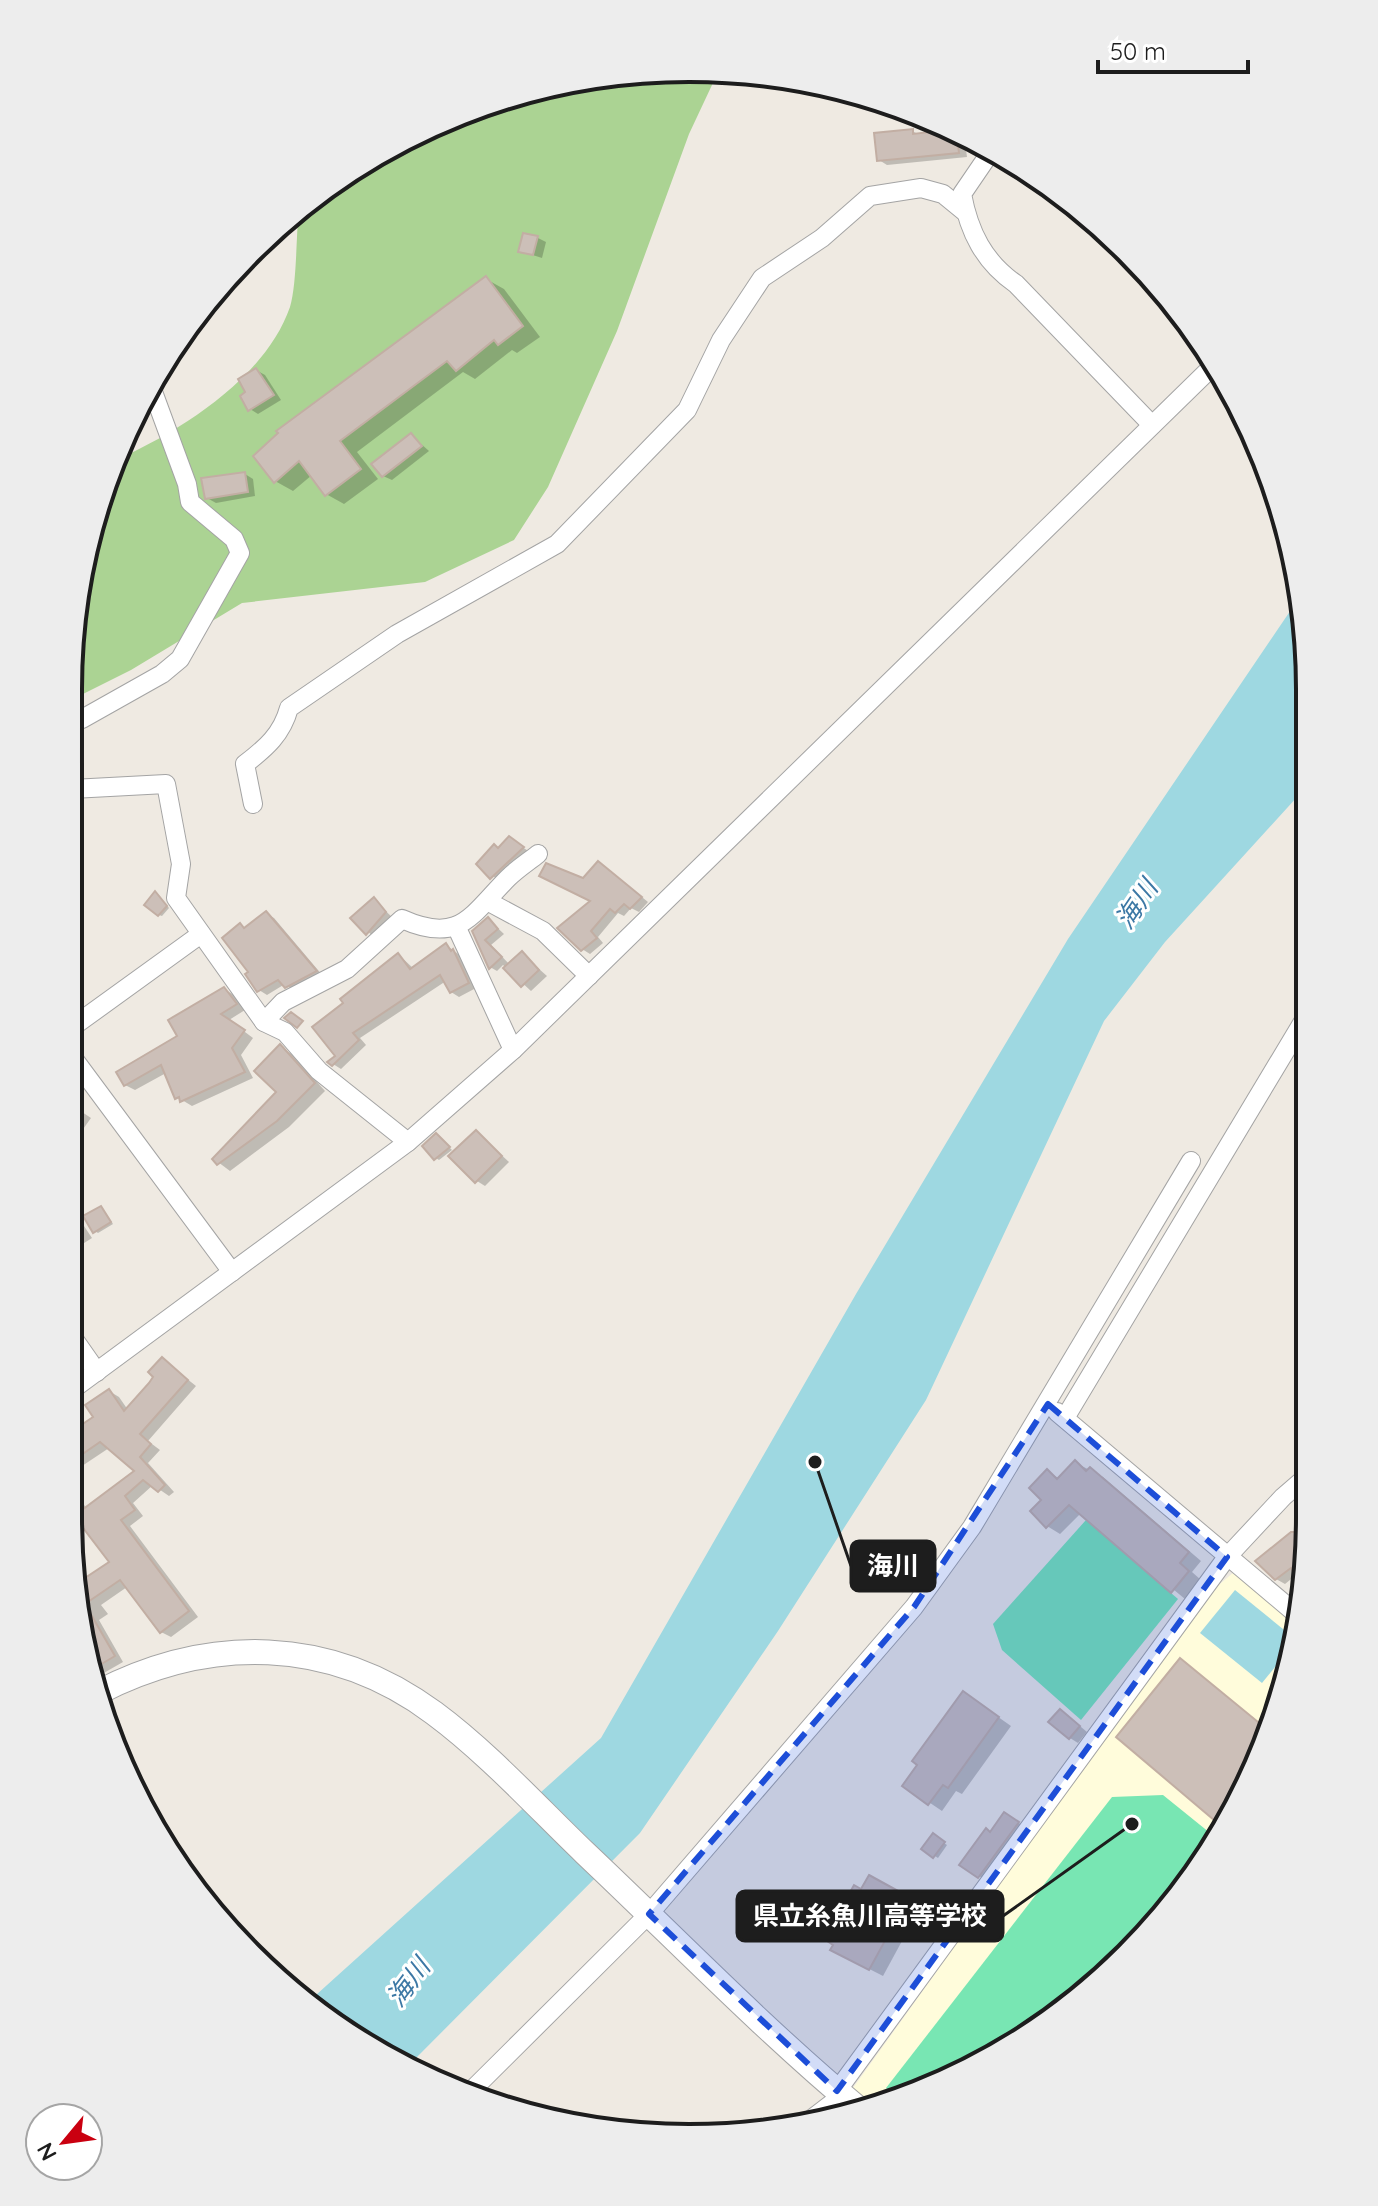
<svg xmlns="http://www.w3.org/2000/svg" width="1378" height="2206" font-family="Quicksand,'Noto Sans JP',sans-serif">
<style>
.education{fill:#fffcdb}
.forest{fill:#abd393}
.pitch{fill:#78e6b3}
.water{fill:#9ed8e1}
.shadow{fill:#0003;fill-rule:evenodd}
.building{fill:#ccbfb8;stroke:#c2aea3;stroke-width:2}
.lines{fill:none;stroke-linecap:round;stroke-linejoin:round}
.minor-casing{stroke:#a4a4a4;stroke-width:20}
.tertiary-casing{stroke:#a4a4a4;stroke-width:26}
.minor{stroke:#fff;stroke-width:18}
.tertiary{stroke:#fff;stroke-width:24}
.marked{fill:#1d4ed8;fill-opacity:0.2;stroke:#1d4ed8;stroke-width:6;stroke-dasharray:16 10;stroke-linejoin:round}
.labels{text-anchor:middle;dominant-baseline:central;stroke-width:6;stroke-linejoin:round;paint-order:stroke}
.water-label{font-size:26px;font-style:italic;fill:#3c78a5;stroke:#fff}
.rim{fill:none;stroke:#1d1d1d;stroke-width:4}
.leader{fill:none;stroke:#1d1d1d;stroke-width:3}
.callout-dot{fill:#1d1d1d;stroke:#fff;stroke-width:3}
.callout{fill:#1d1d1d;stroke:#1d1d1d;stroke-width:3}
.callout-label{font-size:26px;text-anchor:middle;font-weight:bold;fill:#fff}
</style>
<rect width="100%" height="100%" fill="#efeae2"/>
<!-- education -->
<polygon class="education" points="1234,1572 1298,1622 1263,1754 1182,1895 1067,2010 888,2105 875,2107 853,2088 1207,1595"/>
<!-- forest -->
<path class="forest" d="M719,70L689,134L617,331L548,487L514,540L425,582L242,603L131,670L73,699V608L112,462C178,433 265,379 290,307C297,284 296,234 299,208L378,151L489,101L607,73Z"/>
<!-- pitch -->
<g class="pitch">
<polygon points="1086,1520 1178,1599 1081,1720 1002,1650 993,1624"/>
<polygon points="1163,1795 1215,1837 1182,1895 1067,2010 898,2100 886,2088 1112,1797"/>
</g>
<!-- water -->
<g class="water">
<polygon points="1299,598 1309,648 1308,785 1165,942 1104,1021 926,1400 778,1631 640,1833 411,2063 311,2010 306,2004 601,1738 856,1294 1068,939"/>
<polygon points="1235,1590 1294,1638 1292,1646 1262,1683 1200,1633"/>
</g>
<!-- shadow -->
<g class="shadow">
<polygon points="956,130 964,135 967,157 887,165 879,160 912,131 920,135"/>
<polygon points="538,238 546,242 542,258 520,251"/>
<polygon points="486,279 504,289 540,337 517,353 512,350 475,379 463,372 357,452 378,479 344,504 326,494 312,475 293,491 275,481"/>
<polygon points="256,370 265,375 281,400 258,414 250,409 248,393"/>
<polygon points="411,435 429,451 392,480 383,476"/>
<polygon points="245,474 253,479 255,496 216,503 207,498"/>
<polygon points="518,844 531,853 500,882 479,864 500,849"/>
<polygon points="606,868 648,902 639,912 631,908 624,916 618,913 598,937 603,943 590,954 582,949 593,901 583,880"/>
<polygon points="159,896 169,908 162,916 159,915"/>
<polygon points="374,900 393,918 376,939 353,918"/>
<polygon points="266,914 274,918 323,976 294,991 285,984 267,995 259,990 240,926 245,929"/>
<polygon points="488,919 504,934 491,945 510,965 522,954 547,976 531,991 503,965 497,971 490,967 474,932"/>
<polygon points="446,945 461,956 476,988 459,997 451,992 446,981 360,1038 366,1045 341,1069 333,1064 399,955 414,969"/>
<polygon points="75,988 79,994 71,998 71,991"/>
<polygon points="224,989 234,995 245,1010 229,1020 253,1038 241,1055 253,1078 192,1106 177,1097 166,1073 135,1090 125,1085 180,1036"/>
<polygon points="280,1047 292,1054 325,1091 289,1127 230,1171 214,1159 279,1092"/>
<polygon points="70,1104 91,1118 76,1139 70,1135"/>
<polygon points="476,1132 509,1162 485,1186 477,1181"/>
<polygon points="440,1138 452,1150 439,1160 436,1158"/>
<polygon points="70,1205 92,1238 70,1252"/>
<polygon points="101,1208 113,1224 98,1233 95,1231"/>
<polygon points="69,1259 83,1278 69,1288"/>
<path d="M162,1359L196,1386L148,1441L160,1450L148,1463L174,1492L169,1496L153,1485L133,1503L143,1516L130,1526L198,1617L171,1637L161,1632L127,1587L101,1605L108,1614L99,1620L123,1662L95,1678L79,1584L112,1562L75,1514L68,1519V1436L96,1417L109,1391L119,1397L128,1410L151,1384ZM109,1448L137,1472L87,1510L72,1483L78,1481L73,1472Z"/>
<polygon points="1076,1463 1103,1477 1201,1561 1192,1572 1201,1580 1185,1599 1081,1513 1060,1534 1047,1526 1044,1500 1048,1472 1060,1479"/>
<polygon points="1295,1534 1305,1541 1305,1593 1296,1575 1285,1584 1276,1579"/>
<polygon points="1181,1661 1269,1730 1263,1754 1222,1825 1119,1737"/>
<polygon points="964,1693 1011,1726 962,1794 956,1791 942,1811 905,1786"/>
<polygon points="1068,1716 1087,1732 1078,1743 1070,1738"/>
<polygon points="1013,1819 1026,1828 987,1881 979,1876 991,1834"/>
<polygon points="933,1836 947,1845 938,1858 924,1849"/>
<polygon points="870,1878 921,1906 883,1976 846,1957 862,1892"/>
</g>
<!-- building -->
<g class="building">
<polygon points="913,129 913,134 956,129 959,153 877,161 874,133"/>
<polygon points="523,233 538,236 533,255 518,252"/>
<polygon points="486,276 523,326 498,345 494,340 456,371 447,361 340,441 361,469 325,496 299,461 274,483 253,456 278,433 276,431"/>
<polygon points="256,368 274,395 248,411 240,396 245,392 238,379"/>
<polygon points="411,433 422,446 382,477 371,464"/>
<polygon points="245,472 248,492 205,499 201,478"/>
<polygon points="509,836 524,847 490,879 476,864 494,844 498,848"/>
<polygon points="598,861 642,897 630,909 624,904 615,913 610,909 591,931 597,938 581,951 557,928 590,901 539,876 546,863 583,878"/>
<polygon points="155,891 167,906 158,916 144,905"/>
<polygon points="374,897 386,912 366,935 350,918"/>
<polygon points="266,911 317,971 285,988 278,980 257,992 245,974 248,972 222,938 240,923 244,928"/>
<polygon points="488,917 498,929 485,940 502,957 489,969 472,931"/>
<polygon points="446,943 451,951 453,949 469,983 450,993 440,975 353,1033 359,1040 332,1066 327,1062 335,1056 312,1027 343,1003 340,999 398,953 410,969"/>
<polygon points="522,951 539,970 521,987 503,968"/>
<polygon points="224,987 237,1004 221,1014 245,1030 232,1048 245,1072 180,1102 179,1097 175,1099 161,1065 124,1086 116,1072 177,1036 168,1020"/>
<polygon points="291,1012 303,1021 297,1028 284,1018"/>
<polygon points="280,1044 315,1083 277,1121 217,1165 212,1159 276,1092 254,1071"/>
<polygon points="476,1130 502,1156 475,1183 448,1156"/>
<polygon points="436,1133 450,1147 434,1160 422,1146"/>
<polygon points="101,1206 111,1222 93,1233 83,1216"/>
<polygon points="162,1357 188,1380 140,1434 151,1444 140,1457 165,1485 158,1492 143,1480 125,1496 135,1510 121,1520 189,1611 160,1633 120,1580 85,1604 115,1656 93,1669 79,1582 109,1562 74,1516 134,1471 100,1442 68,1464 68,1434 93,1417 85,1405 109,1389 124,1411 149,1383 153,1377 148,1372"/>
<polygon points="1075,1460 1086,1471 1090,1467 1189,1552 1180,1563 1189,1571 1171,1593 1069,1505 1046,1528 1030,1511 1041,1500 1029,1488 1047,1469 1057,1479"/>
<polygon points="1291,1532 1296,1532 1305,1544 1305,1595 1291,1568 1275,1580 1255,1561"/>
<polygon points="1180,1658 1269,1731 1263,1754 1221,1826 1116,1737"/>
<polygon points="963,1691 999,1717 948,1788 943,1785 928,1805 902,1786 917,1765 912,1761"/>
<polygon points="1060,1709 1080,1726 1069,1739 1048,1722"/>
<polygon points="1004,1812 1019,1822 978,1878 959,1865 986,1828 990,1832"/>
<polygon points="933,1833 945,1842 933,1858 921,1849"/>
<polygon points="869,1875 909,1897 869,1970 830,1950 833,1945 824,1939 854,1885 861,1889"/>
</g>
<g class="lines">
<defs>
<g id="minor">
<path d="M992,150L962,194C969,232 984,262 1016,284L1152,425"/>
<polyline points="73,716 82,719 162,674 180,659 240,553 234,539 190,502 187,484 152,389"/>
<polyline points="72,789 166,784 181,864 176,898 264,1022 285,1032 319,1071 408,1142"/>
<path d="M253,804L245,764C266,748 282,734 289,708L397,634L557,544L687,410L721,340L762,278L822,238L870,196L921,188L943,194L965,212"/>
<polyline points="489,902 543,931 589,976"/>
<polyline points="456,926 513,1050"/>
<path d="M264,1022L283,1002L347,969L402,919C460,945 471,915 508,878C517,869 528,862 538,854"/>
<polyline points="71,1028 201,934"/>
<polyline points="71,1055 232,1272"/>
<polyline points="69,1332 97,1372"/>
<polyline points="69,1392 408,1142 513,1050 1216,363"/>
<polyline points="1057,1412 1300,1617"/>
<polyline points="1065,1418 1307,1015"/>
<polyline points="837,2091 1227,1557 1283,1497 1305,1478"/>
<polyline points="468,2094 649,1914 914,1607 972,1527 1191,1161"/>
<polyline points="813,2118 843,2095"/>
</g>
<path id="tertiary" d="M97,1693C209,1635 330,1636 434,1713C488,1753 536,1806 585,1853C676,1939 764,2030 860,2110"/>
</defs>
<!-- minor casing -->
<use href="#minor" class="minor-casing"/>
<!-- tertiary casing -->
<use href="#tertiary" class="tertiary-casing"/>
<!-- minor -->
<use href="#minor" class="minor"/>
<!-- tertiary -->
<use href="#tertiary" class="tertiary"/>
</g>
<!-- marked area -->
<path class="marked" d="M1048,1404L1227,1557L837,2091L649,1914L914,1607Z"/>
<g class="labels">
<!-- water labels -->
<g class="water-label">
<text transform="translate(1136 904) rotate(-56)">海川</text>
<text transform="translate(408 1982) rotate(-53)">海川</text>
</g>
</g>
<!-- crop -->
<path d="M0 0H1378V2206H0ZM689 82H689A607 607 0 0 1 1296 689V1517A607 607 0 0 1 689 2124H689A607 607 0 0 1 82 1517V689A607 607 0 0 1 689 82Z" fill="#ededed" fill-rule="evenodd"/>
<path class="rim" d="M689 82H689A607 607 0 0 1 1296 689V1517A607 607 0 0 1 689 2124H689A607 607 0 0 1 82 1517V689A607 607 0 0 1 689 82Z"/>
<!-- callouts -->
<path class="leader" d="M815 1462L851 1566M1132 1824L1003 1916"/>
<g class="callout-dot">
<circle cx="815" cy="1462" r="8"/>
<circle cx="1132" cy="1824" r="8"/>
</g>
<g class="callout">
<rect x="851" y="1541" width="84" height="50" rx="8"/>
<rect x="737" y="1891" width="266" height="50" rx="8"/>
</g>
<g class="callout-label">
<text x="893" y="1575">海川</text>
<text x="870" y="1925">県立糸魚川高等学校</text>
</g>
<!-- north arrow -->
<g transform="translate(64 2142) rotate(241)"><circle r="38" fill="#ffffff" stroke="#a5a5a5" stroke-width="2"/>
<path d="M0-6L14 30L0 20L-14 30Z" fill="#ca0010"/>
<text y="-12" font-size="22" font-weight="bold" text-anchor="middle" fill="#1d1d1d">N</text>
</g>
<!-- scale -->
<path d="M1098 60v12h150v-12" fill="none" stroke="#1d1d1d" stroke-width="4"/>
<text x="1110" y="60" font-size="24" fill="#1d1d1d" stroke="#ffffff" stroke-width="6" paint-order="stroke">50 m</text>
</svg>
